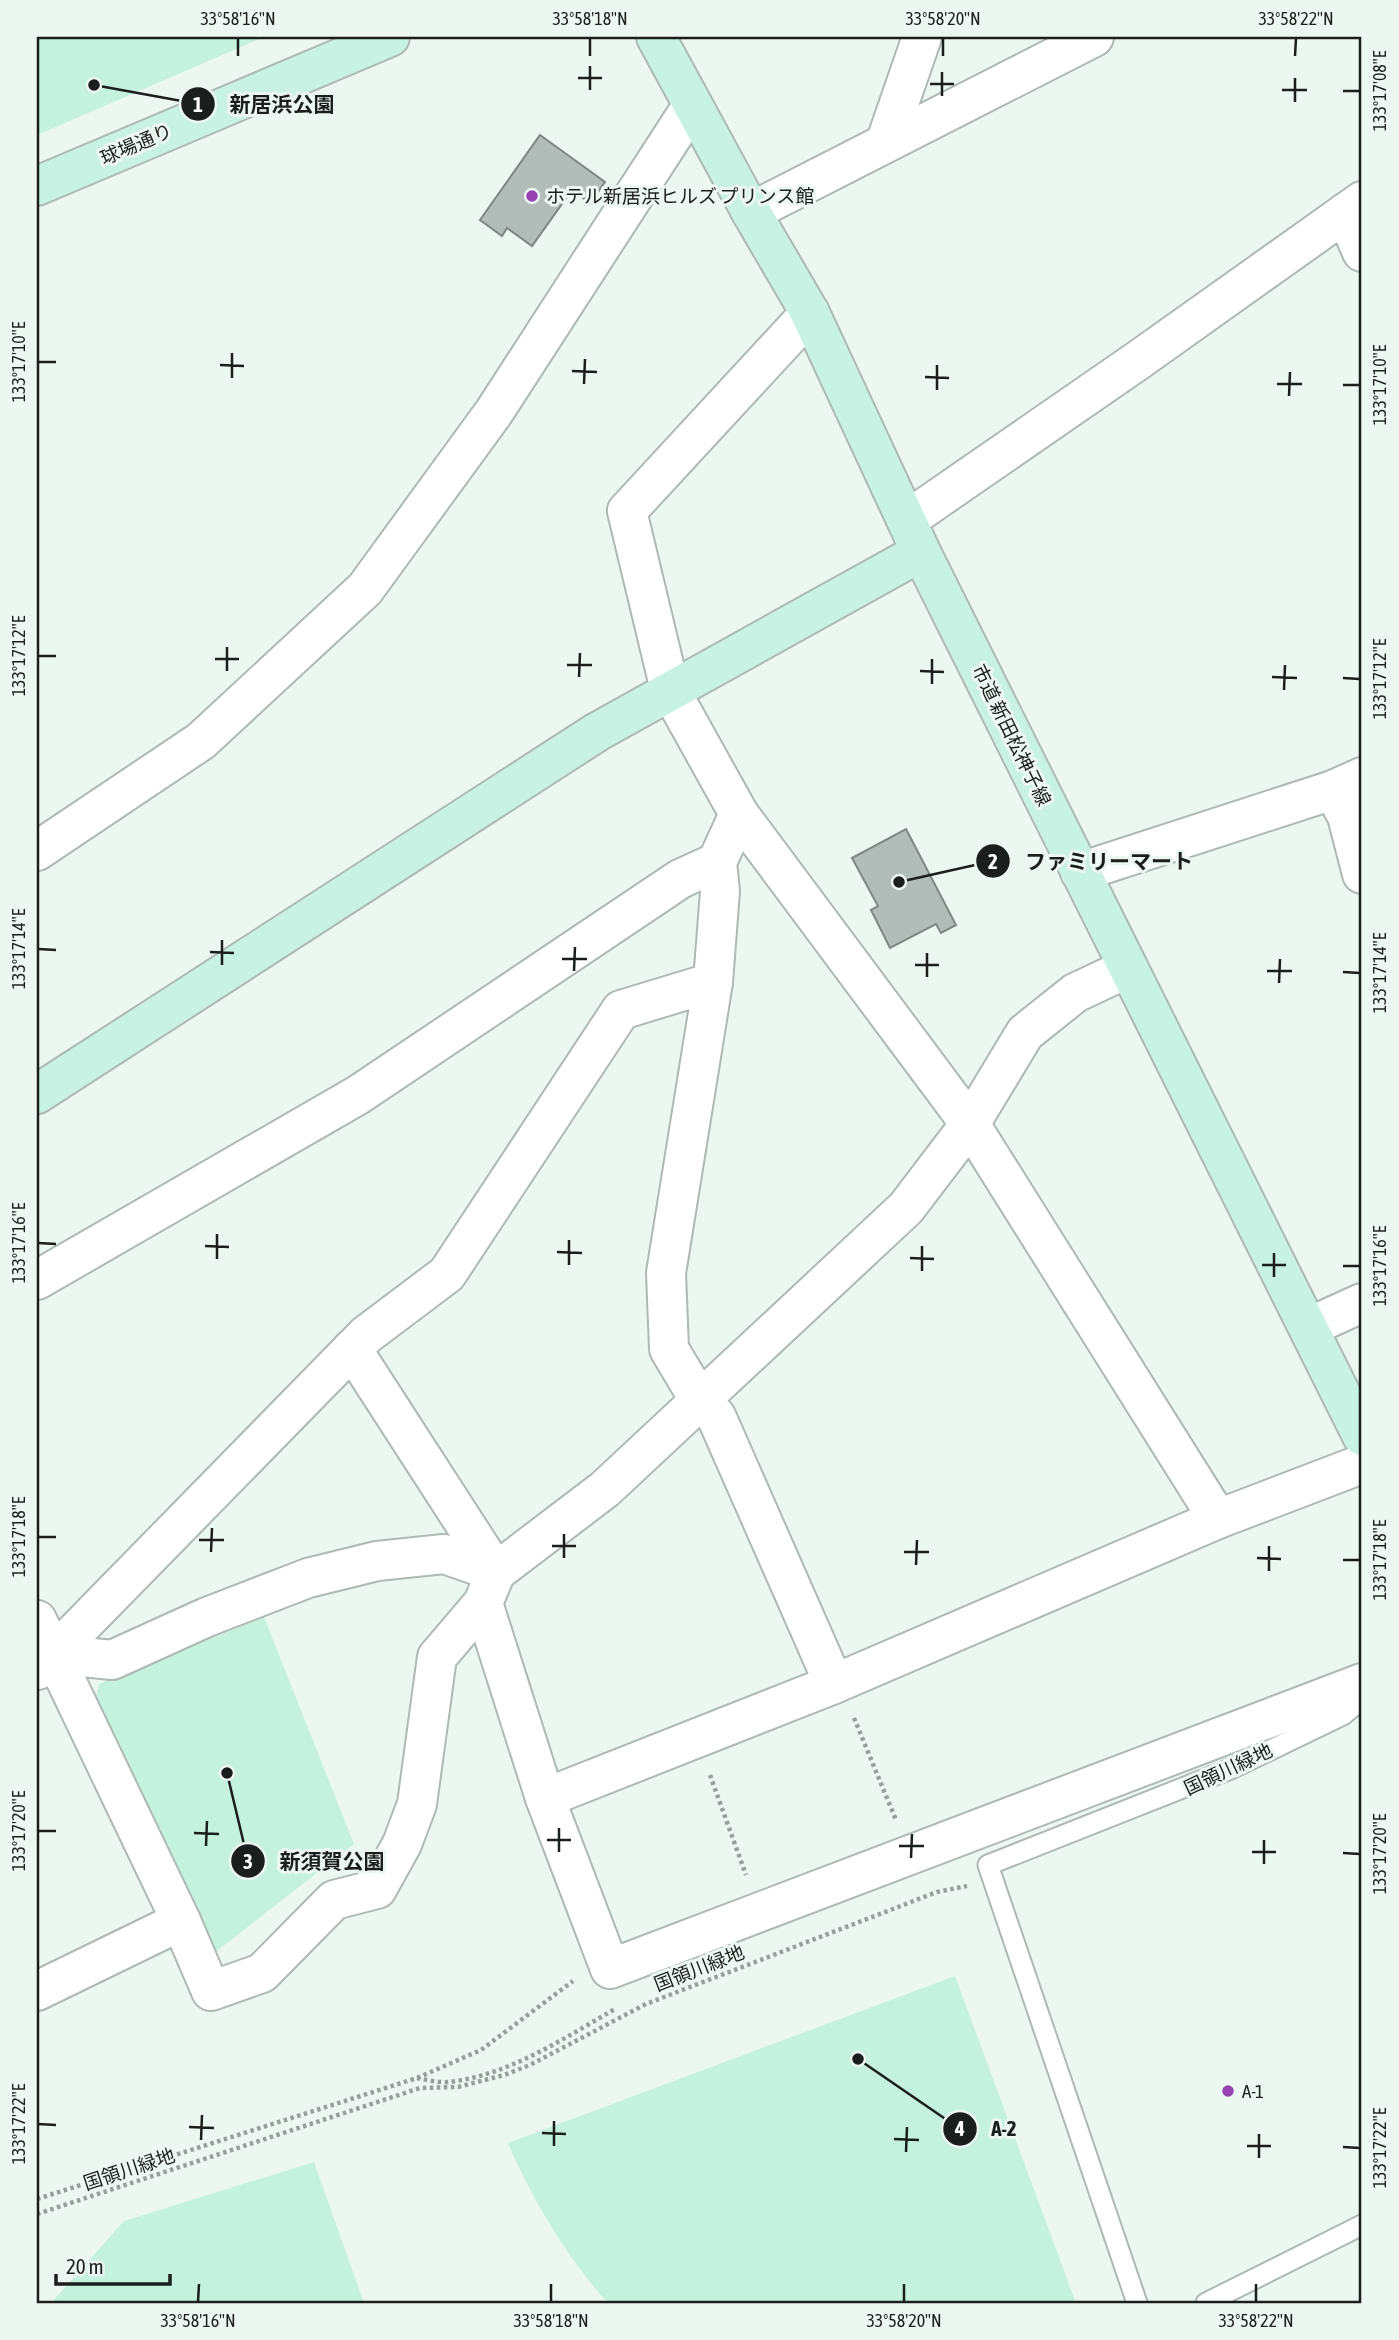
<svg xmlns="http://www.w3.org/2000/svg" width="1399" height="2340" font-family="'Asap Condensed','Noto Sans JP',sans-serif">
<style>
.green{fill:#c5f2df}
.building{fill:#b2bcb8;stroke:#7e8783;stroke-width:2}
.lines{fill:none;stroke-linecap:round;stroke-linejoin:round}
.lane-casing{stroke:#aeb8b4;stroke-width:23}
.street-casing{stroke:#aeb8b4;stroke-width:42}
.secondary-casing{stroke:#aeb8b4;stroke-width:42}
.path{stroke:#979f9b;stroke-width:4.5;stroke-dasharray:3.5 3.5;stroke-linecap:butt}
.lane{stroke:#fff;stroke-width:19}
.street{stroke:#fff;stroke-width:38}
.secondary{stroke:#c8f2e4;stroke-width:38}
.ticks{fill:none;stroke:#1a1e1c;stroke-width:2.5}
.poi-dot{fill:#9642b0;stroke:#ecf7f2;stroke-width:2.5}
.labels{text-anchor:middle;dominant-baseline:central;stroke-width:6;stroke-linejoin:round;paint-order:stroke}
.street-label{font-size:19px;fill:#1a1e1c;stroke:#ecf7f2}
.poi-label{font-size:19px;fill:#1a1e1c;stroke:#ecf7f2;text-anchor:start}
.leader{fill:none;stroke:#1a1e1c;stroke-width:2.5}
.callout-dot{fill:#1a1e1c;stroke:#ecf7f2;stroke-width:2.5}
.mark-label{font-size:21px;text-anchor:middle;font-weight:bold;fill:#fff}
.callout-label{font-size:21px;text-anchor:middle;font-weight:bold;fill:#1a1e1c;stroke:#ecf7f2;stroke-width:6;stroke-linejoin:round;paint-order:stroke}
.neatline{fill:none;stroke:#1a1e1c;stroke-width:2.5}
.ticks-label{font-size:18px;text-anchor:middle;fill:#1a1e1c}
</style>
<rect width="100%" height="100%" fill="#ecf7f2"/>
<!-- green -->
<g class="green">
<polygon points="37,37 264,37 37,135"/>
<polygon points="264,1617 354,1844 213,1954 95,1703 99,1684"/>
<path d="M955,1976L1076,2303H608C569,2261 530,2196 508,2143Z"/>
<polygon points="314,2162 364,2303 51,2303 124,2221"/>
</g>
<!-- building -->
<g class="building">
<polygon points="540,135 605,182 590,203 572,190 532,246 507,228 502,236 480,220"/>
<polygon points="906,829 956,925 941,933 936,924 890,948 871,910 878,906 852,858"/>
</g>
<g class="lines">
<defs>
<g id="lane">
<polyline points="1137,2303 988,1865 1233,1768 1343,1715 1362,1699"/>
<polyline points="1206,2303 1362,2225"/>
</g>
<g id="street">
<polyline points="886,141 922,37"/>
<polyline points="751,212 1094,37"/>
<polyline points="1345,213 1362,252"/>
<polyline points="907,520 1140,359 1362,201"/>
<polyline points="1333,790 1347,816 1362,874"/>
<polyline points="739,814 970,1124 1218,1519 834,1684 545,1798 610,1969 1362,1683"/>
<polyline points="37,851 201,741 365,589 494,412 692,106"/>
<polyline points="1080,872 1333,790 1362,777"/>
<polyline points="713,982 666,1273 669,1349 700,1401 716,1416 834,1684"/>
<polyline points="37,1280 358,1095 680,879 717,862"/>
<polyline points="1309,1327 1362,1303"/>
<polyline points="352,1349 496,1572"/>
<polyline points="1218,1519 1362,1464"/>
<polyline points="483,1603 545,1798"/>
<polyline points="37,1620 181,1921 211,1991 262,1973 334,1900 377,1889 402,1844 417,1804 437,1657 483,1603 496,1572 605,1489 906,1208 970,1124 1025,1033 1075,993 1128,968"/>
<polyline points="54,1654 112,1660 207,1617 308,1578 377,1561 444,1554 496,1572"/>
<polyline points="38,1670 366,1335 447,1274 621,1010 713,982 720,891 717,862 739,814 670,690 627,511 810,313"/>
<polyline points="37,1991 181,1921"/>
</g>
<g id="secondary">
<polyline points="656,37 751,212 810,313 921,552 1362,1436"/>
<polyline points="37,186 390,37"/>
<polyline points="37,1094 597,732 921,552"/>
</g>
</defs>
<!-- lane casing -->
<use href="#lane" class="lane-casing"/>
<!-- street casing -->
<use href="#street" class="street-casing"/>
<!-- secondary casing -->
<use href="#secondary" class="secondary-casing"/>
<!-- path -->
<g class="path">
<polyline points="854,1718 896,1820"/>
<polyline points="710,1775 746,1875"/>
<path d="M417,2078C427,2080 439,2083 449,2082C510,2075 564,2038 615,2009"/>
<polyline points="37,2199 417,2078 481,2050 573,1981"/>
<polyline points="37,2214 420,2088 458,2087 504,2075 530,2065 646,2004 937,1892 967,1886"/>
</g>
<!-- lane -->
<use href="#lane" class="lane"/>
<!-- street -->
<use href="#street" class="street"/>
<!-- secondary -->
<use href="#secondary" class="secondary"/>
</g>
<!-- ticks -->
<path class="ticks" d="M238,56V38M590,56V38M943,56V38M1295,56L1296,38M578,78H602M930,84H954M590,90V66M1282,90H1307M1343,91H1360M942,96V72M1295,102V78M38,362H56M220,365L244,366M572,371L597,372M925,377L949,378M232,378V353M584,384L585,359M1277,384H1302M1343,385H1360M937,390V365M1289,396L1290,372M38,656H56M215,659H239M567,665H592M227,671V647M920,671L944,672M579,677L580,653M1272,677L1297,678M1343,678L1360,679M932,684V659M1284,690L1285,665M38,949L56,950M210,952L234,953M562,959H587M222,965V940M915,965H939M574,971L575,947M1267,971H1292M1343,972L1360,973M927,977V953M1279,983L1280,959M38,1243L56,1244M205,1246L229,1247M557,1252L582,1253M910,1258L934,1259M217,1259V1234M569,1265V1240M1262,1265H1286M1343,1266H1360M922,1271V1246M1274,1277V1253M38,1537H56M199,1540H224M552,1546H576M211,1552L212,1528M904,1552H929M564,1558V1534M1257,1558L1281,1559M1343,1560H1360M916,1565L917,1540M1269,1571V1546M38,1831H56M194,1833L219,1834M547,1840H571M206,1846L207,1821M899,1846H924M559,1852V1828M1252,1852H1276M1343,1853L1360,1854M911,1858L912,1834M1264,1864V1840M38,2124L56,2125M189,2127L214,2128M542,2133L566,2134M894,2139L919,2140M201,2140L202,2115M554,2146V2121M1247,2146H1271M1343,2147L1360,2148M906,2152L907,2127M1259,2158V2134M198,2302L199,2284M551,2302V2284M904,2302V2284M1256,2302V2284"/>
<!-- markers -->
<g class="poi-dot">
<circle cx="532" cy="196" r="7"/>
<circle cx="1228" cy="2091" r="7"/>
</g>
<g class="labels">
<!-- street labels -->
<g class="street-label">
<text transform="translate(136 144) rotate(-23)">球場通り</text>
<text transform="translate(1012 735) rotate(64)">市道 新田松神子線</text>
<text transform="translate(1228 1769) rotate(-25)">国領川緑地</text>
<text transform="translate(699 1968) rotate(-21)">国領川緑地</text>
<text transform="translate(129 2169) rotate(-18)">国領川緑地</text>
</g>
<!-- poi labels -->
<g class="poi-label">
<text x="546" y="196">ホテル新居浜ヒルズ プリンス館</text>
<text x="1242" y="2091">A-1</text>
</g>
</g>
<!-- callouts -->
<path class="leader" d="M94 85L198 104M899 882L993 861M227 1773L248 1861M858 2059L960 2129"/>
<g class="callout-dot">
<circle cx="94" cy="85" r="7"/>
<circle cx="899" cy="882" r="7"/>
<circle cx="227" cy="1773" r="7"/>
<circle cx="858" cy="2059" r="7"/>
<circle cx="198" cy="104" r="18"/>
<circle cx="993" cy="861" r="18"/>
<circle cx="248" cy="1861" r="18"/>
<circle cx="960" cy="2129" r="18"/>
</g>
<g class="mark-label">
<text x="198" y="112">1</text>
<text x="993" y="869">2</text>
<text x="248" y="1869">3</text>
<text x="960" y="2136">4</text>
</g>
<g class="callout-label">
<text x="282" y="112">新居浜公園</text>
<text x="1109" y="869">ファミリーマート</text>
<text x="332" y="1869">新須賀公園</text>
<text x="1004" y="2136">A-2</text>
</g>
<!-- border -->
<rect width="1399" height="2340" fill="none" stroke="#ecf7f2" stroke-width="77"/>
<!-- scale -->
<path d="M56 2274v10h114v-10" fill="none" stroke="#1a1e1c" stroke-width="3.5"/>
<text x="66" y="2274" font-size="21" fill="#1a1e1c" stroke="#ecf7f2" stroke-width="5" paint-order="stroke">20 m</text>
<rect x="38" y="38" width="1322" height="2264" class="neatline"/>
<g class="ticks-label">
<text x="238" y="25">33°58'16"N</text>
<text x="590" y="25">33°58'18"N</text>
<text x="943" y="25">33°58'20"N</text>
<text x="1296" y="25">33°58'22"N</text>
<text transform="translate(1380 91) rotate(-90)" y="6">133°17'08"E</text>
<text transform="translate(19 362) rotate(-90)" y="6">133°17'10"E</text>
<text transform="translate(1380 385) rotate(-90)" y="6">133°17'10"E</text>
<text transform="translate(19 656) rotate(-90)" y="6">133°17'12"E</text>
<text transform="translate(1380 679) rotate(-90)" y="6">133°17'12"E</text>
<text transform="translate(19 949) rotate(-90)" y="6">133°17'14"E</text>
<text transform="translate(1380 973) rotate(-90)" y="6">133°17'14"E</text>
<text transform="translate(19 1243) rotate(-90)" y="6">133°17'16"E</text>
<text transform="translate(1380 1266) rotate(-90)" y="6">133°17'16"E</text>
<text transform="translate(19 1537) rotate(-90)" y="6">133°17'18"E</text>
<text transform="translate(1380 1560) rotate(-90)" y="6">133°17'18"E</text>
<text transform="translate(19 1831) rotate(-90)" y="6">133°17'20"E</text>
<text transform="translate(1380 1854) rotate(-90)" y="6">133°17'20"E</text>
<text transform="translate(19 2124) rotate(-90)" y="6">133°17'22"E</text>
<text transform="translate(1380 2148) rotate(-90)" y="6">133°17'22"E</text>
<text x="198" y="2327">33°58'16"N</text>
<text x="551" y="2327">33°58'18"N</text>
<text x="904" y="2327">33°58'20"N</text>
<text x="1256" y="2327">33°58'22"N</text>
</g>
</svg>
